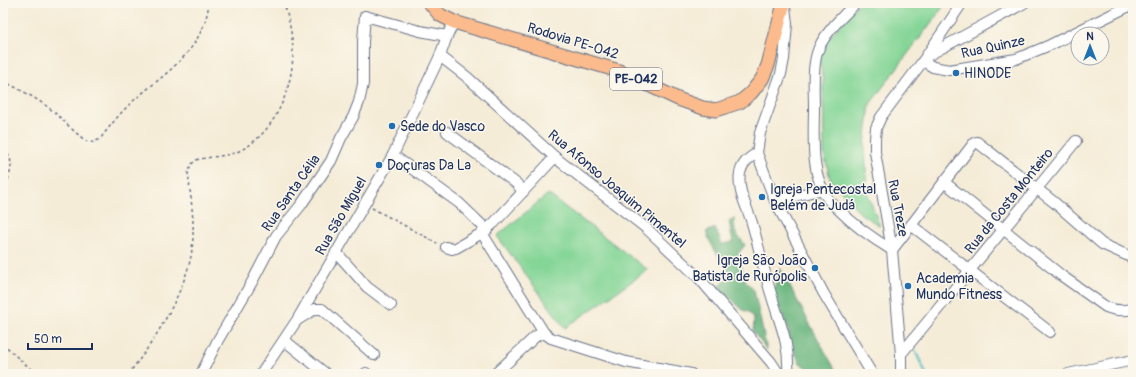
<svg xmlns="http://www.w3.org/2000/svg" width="1136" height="377" font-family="Pangolin,sans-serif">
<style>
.green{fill:#84d596;stroke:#50827a}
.forest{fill:#6bb67f;stroke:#43726e}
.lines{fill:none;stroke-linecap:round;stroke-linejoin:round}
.stream{stroke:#4ab9c1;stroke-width:2.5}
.minor-casing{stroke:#677188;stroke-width:12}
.major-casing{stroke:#677188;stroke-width:15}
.path{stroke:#677188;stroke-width:1.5;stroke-dasharray:3 3;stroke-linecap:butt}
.minor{stroke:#fff;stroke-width:10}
.major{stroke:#fbbb8c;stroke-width:13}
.poi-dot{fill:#1f6fb2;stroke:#fbf7ec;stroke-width:1.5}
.labels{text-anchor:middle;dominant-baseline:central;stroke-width:3;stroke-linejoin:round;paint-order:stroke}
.shield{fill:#fbf7ec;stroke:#5e6b89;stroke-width:1}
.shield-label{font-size:13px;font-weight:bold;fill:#1b2f5e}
.street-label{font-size:14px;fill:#1b2f5e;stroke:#fbf7ec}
.poi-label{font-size:14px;fill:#1b2f5e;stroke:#fbf7ec;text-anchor:start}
</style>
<rect width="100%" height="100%" fill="#fbf7ec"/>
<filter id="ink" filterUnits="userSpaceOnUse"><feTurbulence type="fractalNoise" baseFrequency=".025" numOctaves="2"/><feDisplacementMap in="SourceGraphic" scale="8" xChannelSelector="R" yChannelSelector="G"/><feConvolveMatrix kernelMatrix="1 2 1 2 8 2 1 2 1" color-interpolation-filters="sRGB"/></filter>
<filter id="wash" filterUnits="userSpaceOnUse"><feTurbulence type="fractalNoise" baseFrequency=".012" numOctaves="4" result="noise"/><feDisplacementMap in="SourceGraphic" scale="16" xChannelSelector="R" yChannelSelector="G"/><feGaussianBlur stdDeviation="0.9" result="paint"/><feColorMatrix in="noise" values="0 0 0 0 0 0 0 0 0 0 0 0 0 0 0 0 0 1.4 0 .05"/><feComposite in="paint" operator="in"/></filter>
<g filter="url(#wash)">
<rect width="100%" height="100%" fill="#f5ecd7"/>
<!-- green -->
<g class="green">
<polygon points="859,3 946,3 870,104 865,144 867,192 880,226 861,214 830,179 824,153 823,81 818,50"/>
<polygon points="548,194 648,270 565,328 497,236"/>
</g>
<!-- forest -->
<g class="forest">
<path d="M734,218L735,232L745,245L738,254L746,282L754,290L767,350L753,332L754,319L749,312L743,310L718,287L727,280L728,267C717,257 712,246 706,232L715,228L722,244L733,242L729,222Z"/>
<path d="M780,268C799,303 817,339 838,374H808V369L800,363L790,342L788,328L773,293Z"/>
</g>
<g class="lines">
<!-- stream -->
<polyline class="stream" points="913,346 926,374"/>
</g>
</g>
<g filter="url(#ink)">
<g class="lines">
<defs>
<g id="minor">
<path d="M856,3C843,16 822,35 817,53C812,70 814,89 814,107C814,136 810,174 828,199C831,203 835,206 839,210C855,226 872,238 892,250L974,143L977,142L1055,203L1102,244L1133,258"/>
<polyline points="785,7 787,24 784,59 781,74 760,133 757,153 775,201 824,294 872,374"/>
<polyline points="440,56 467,77 557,159 646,228 699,278 771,362 779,374"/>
<polyline points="927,56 1024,3"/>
<polyline points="923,61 933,67 949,70 1016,59 1050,45 1133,4"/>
<polyline points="447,132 517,184 523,192"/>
<path d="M757,153C749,158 742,163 740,173C737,191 747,206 752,223C759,247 764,272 772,297C780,324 790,344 788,374"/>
<polyline points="393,155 459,203 487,230"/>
<path d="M944,182L1062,276L1106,307C1115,311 1123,311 1133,309"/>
<polyline points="775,201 823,189"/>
<polyline points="911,225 1050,332"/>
<polyline points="482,233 544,333"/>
<polyline points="446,247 452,249 456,248 482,233 494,223 555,157"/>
<polyline points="336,252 367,287 391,305"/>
<polyline points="299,319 315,309 322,309 374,355"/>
<polyline points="544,333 551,338 626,362 691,374"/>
<polyline points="284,340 326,374"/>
<polyline points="901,354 1076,141"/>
<polyline points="201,374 218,340 252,282 276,236 301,205 331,161 341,138 353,117 359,102 363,84 363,41 365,16 420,31 447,36"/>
<polyline points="261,374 297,320 393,155 440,56 447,36 454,22"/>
<polyline points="365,374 366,373"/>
<polyline points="495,374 536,336 544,333"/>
<polyline points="901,374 901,354 892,250 875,152 875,139 876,128 881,117 923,61 962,3"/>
<polyline points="1068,374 1133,360"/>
</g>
<polyline id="major" points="430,3 440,15 454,22 619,71 678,99 703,108 716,110 740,102 751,93 762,79 768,65 784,3"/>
</defs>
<!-- minor casing -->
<use href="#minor" class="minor-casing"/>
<!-- major casing -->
<use href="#major" class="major-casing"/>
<!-- path -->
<g class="path">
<path d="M3,81C21,90 38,99 53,111C61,118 81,139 88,142C93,143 96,141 100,139C110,126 120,113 132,102C166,72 203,52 209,3"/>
<path d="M3,150C18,159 8,180 3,192"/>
<polyline points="372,208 437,243"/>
<path d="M3,343C14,355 26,366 40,374"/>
<path d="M128,374C152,346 184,293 191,256C196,228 191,200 188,173C190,167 191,164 196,160C211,156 228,157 241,150C274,133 292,91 293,54C293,37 289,20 284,3"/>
</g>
<!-- minor -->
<use href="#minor" class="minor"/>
<!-- major -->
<use href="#major" class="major"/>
</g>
</g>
<!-- markers -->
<g class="poi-dot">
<circle cx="956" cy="73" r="4"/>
<circle cx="392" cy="126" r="4"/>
<circle cx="379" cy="165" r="4"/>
<circle cx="762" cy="197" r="4"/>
<circle cx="815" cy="268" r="4"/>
<circle cx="908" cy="286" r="4"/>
</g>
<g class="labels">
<!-- shield labels -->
<rect class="shield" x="610" y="68" width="52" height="22" rx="3"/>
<g class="shield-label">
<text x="636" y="79">PE-042</text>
</g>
<!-- street labels -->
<g class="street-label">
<text transform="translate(573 41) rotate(17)">Rodovia PE-042</text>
<text transform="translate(993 47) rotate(-12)">Rua Quinze</text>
<text transform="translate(617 189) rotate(40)">Rua Afonso Joaquim Pimentel</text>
<text transform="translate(291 193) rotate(-55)">Rua Santa Célia</text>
<text transform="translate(1009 201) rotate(-51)">Rua da Costa Monteiro</text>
<text transform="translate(898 208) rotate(79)">Rua Treze</text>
<text transform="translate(341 216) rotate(-60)">Rua São Miguel</text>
</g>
<!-- poi labels -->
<g class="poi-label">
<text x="964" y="73">HINODE</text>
<text x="400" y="126">Sede do Vasco</text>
<text x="387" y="165">Doçuras Da La</text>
<text x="770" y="189">Igreja Pentecostal<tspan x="770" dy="16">Belém de Judá</tspan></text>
<text x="807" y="260" text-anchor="end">Igreja São João<tspan x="807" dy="16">Batista de Rurópolis</tspan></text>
<text x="916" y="278">Academia<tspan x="916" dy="16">Mundo Fitness</tspan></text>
</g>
</g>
<!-- margin -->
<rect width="1136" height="377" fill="none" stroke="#fbf7ec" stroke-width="16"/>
<!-- north arrow -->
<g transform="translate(1090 46)"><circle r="19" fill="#fbf7ec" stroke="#a1a7b3"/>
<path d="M0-3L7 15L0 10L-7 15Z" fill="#1f6fb2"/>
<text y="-6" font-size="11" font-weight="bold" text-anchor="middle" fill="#1b2f5e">N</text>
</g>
<!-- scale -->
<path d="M28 343v6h64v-6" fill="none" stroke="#1b2f5e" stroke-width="2"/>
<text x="34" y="343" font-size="12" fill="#1b2f5e" stroke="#fbf7ec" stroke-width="3" paint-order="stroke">50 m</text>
</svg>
